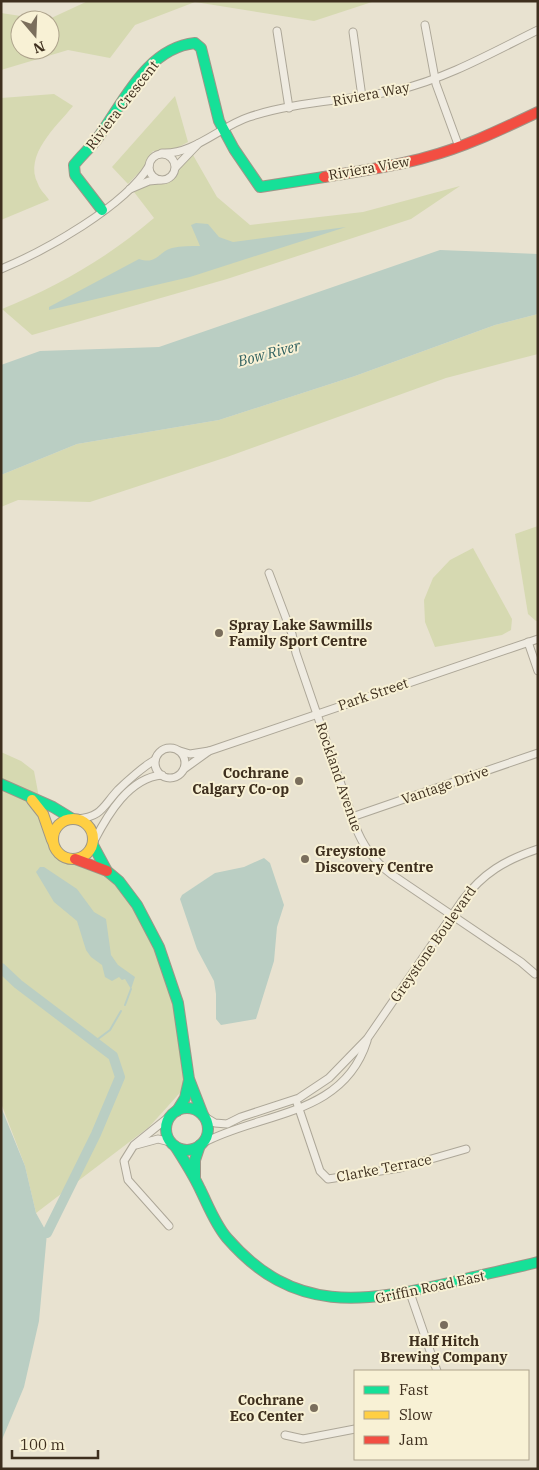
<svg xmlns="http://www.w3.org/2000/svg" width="539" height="1470" font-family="'IBM Plex Serif',serif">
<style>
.green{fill:#d6d9b1;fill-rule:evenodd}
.water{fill:#bacec3}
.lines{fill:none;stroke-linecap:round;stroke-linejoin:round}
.stream{stroke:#bacec3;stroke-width:2}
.river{stroke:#bacec3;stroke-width:10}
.street-casing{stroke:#ada798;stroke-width:9}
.fast-casing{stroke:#9d9688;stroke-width:12}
.slow-casing{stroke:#9d9688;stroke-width:12}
.jam-casing{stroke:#9d9688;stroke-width:12}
.street{stroke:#efebe1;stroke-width:7}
.fast{stroke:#16e098;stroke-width:10}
.slow{stroke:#ffcf43;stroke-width:10}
.jam{stroke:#f24e42;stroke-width:10}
.poi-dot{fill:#7a6e5c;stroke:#f8f1d5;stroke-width:2}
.labels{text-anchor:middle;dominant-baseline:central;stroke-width:4;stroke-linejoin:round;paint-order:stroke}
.street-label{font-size:14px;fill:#3e2f1e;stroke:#f8f1d5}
.poi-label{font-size:14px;font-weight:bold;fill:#3e2f1e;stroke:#f8f1d5;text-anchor:start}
.water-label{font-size:15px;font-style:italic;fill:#2c5e5e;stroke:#f8f1d5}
</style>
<rect width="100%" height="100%" fill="#e8e2d0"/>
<!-- green -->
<g class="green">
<path d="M88,1H375L314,21L195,2L135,25L110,58L68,50L1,70V13L47,20ZM20,20H50V50H20Z"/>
<path d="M54,94L73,106C57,126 23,155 38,184C40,190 46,195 49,200L1,220V98Z"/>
<polygon points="175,96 188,142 173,150 153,151 149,156 145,166 128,184 112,167"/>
<path d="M193,155L217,197L250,225L363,212L460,186L411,219L227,279L32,335L2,309C57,287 109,257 154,218L134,192L150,183L164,184L171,180L178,167Z"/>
<polygon points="538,314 538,354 446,378 227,457 90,502 18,500 1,507 1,475 77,444 219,420 355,376 495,325"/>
<polygon points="538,526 538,621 536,621 528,614 515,534"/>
<polygon points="473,548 512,619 511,630 502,635 435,647 425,622 424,600 433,578 450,560"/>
<polygon points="1,752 21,761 34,771 48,845 67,862 107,871 119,881 166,964 187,1085 149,1127 36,1213 25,1166 1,1103"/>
</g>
<!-- water -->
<g class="water">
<path d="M196,223L208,224L219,237L233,242L346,227L190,277L49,310V307L139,259C157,265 158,252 172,248C181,246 191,246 200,246L191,225Z"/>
<polygon points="440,250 538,254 538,314 495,325 355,376 219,420 77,444 1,475 1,365 40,351 159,347"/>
<polygon points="264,858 270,863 284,905 277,927 274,961 256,1019 221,1025 216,1019 216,994 214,981 197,949 180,899 182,895 215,873 244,867"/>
<polygon points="40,867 44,867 77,889 94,912 106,919 111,955 118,965 135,977 131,989 125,979 122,980 119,977 112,981 105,977 102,965 91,957 86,950 77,921 54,902 36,872"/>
<polygon points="1,1107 25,1166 36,1213 47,1233 39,1321 24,1387 1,1442"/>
</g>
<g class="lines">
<!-- stream -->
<g class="stream">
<polyline points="125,1005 131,989"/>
<polyline points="94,1042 110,1030 121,1011"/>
</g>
<!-- river -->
<polyline class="river" points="1,968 18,984 113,1056 120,1077 96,1134 47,1233"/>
<defs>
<g id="street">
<polyline points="425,25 436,84 459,147"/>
<polyline points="277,31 289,108"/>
<polyline points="353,32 362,97"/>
<path d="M162,153C193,155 221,126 249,117C297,101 349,101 398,90C448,78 493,52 538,30"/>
<circle cx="162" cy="167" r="13"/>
<polyline points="176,167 198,144"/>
<polyline points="130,189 149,181 160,180"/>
<path d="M1,269C45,251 125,206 149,166"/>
<path d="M269,573L292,634L296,653L355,825C362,845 374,861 391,874L521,962L535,974"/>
<polyline points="528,642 538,671"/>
<circle cx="170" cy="763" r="15"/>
<polyline points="180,751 190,754 209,751 184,769"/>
<polyline points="209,751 538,639"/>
<polyline points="352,817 538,753"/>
<path d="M77,819C102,817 103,806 118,790C126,782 145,765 155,760"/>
<path d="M94,841C108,814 129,778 162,775"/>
<polyline points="296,1100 320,1171 328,1179 400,1168 466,1149"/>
<path d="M205,1117L215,1123L227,1124L241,1117L299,1098L329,1078L367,1039L462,901C483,873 505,860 538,849"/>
<path d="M203,1143C260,1112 343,1117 367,1041"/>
<polyline points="136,1145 158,1139 170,1142"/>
<polyline points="169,1226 128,1180 124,1161 134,1145 170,1116"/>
<polyline points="410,1293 437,1371"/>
<polyline points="285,1435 303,1439 355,1429"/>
</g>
<g id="fast">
<path d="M102,210L75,175L74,165C81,156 90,148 97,139C123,104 146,48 195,43L201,48L219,121L234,149L260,187L324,177"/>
<polyline points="1,784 53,807 71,818"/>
<polyline points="93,845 107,871 119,881 137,905 159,947 178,1003 189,1079 203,1115"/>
<circle cx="187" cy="1129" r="21"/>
<polyline points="177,1111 185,1098 189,1080"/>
<path d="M175,1146C184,1160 193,1174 200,1189C208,1205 215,1224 227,1238C294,1315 363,1303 453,1282C481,1275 510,1269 538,1262"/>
<polyline points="195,1177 195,1160 200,1145"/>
</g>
<g id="slow">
<polyline points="32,800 43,814 52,840"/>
<circle cx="73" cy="839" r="20"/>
</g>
<g id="jam">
<path d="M324,177C359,171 393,167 427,157C465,147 502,129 538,112"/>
<polyline points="75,859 107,871"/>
</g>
</defs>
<!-- street casing -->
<use href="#street" class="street-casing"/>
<!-- fast casing -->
<use href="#fast" class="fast-casing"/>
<!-- slow casing -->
<use href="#slow" class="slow-casing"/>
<!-- jam casing -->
<use href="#jam" class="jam-casing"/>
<!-- street -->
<use href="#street" class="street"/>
<!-- fast -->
<use href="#fast" class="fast"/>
<!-- slow -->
<use href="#slow" class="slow"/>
<!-- jam -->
<use href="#jam" class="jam"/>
</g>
<!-- markers -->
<g class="poi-dot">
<circle cx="219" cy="633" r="5"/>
<circle cx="299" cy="781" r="5"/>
<circle cx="305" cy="859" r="5"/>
<circle cx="444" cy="1325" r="5"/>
<circle cx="314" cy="1408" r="5"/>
</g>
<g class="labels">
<!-- street labels -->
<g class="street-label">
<text transform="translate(371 94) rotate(-11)">Riviera Way</text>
<text transform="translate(122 105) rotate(-52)">Riviera Crescent</text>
<text transform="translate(369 168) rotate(-10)">Riviera View</text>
<text transform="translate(373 694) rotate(-19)">Park Street</text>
<text transform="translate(339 777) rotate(71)">Rockland Avenue</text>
<text transform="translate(445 785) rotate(-19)">Vantage Drive</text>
<text transform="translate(433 944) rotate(-55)">Greystone Boulevard</text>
<text transform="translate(384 1168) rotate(-11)">Clarke Terrace</text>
<text transform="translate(430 1287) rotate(-12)">Griffin Road East</text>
</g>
<!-- poi labels -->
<g class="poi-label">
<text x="229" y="625">Spray Lake Sawmills<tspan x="229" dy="16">Family Sport Centre</tspan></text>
<text x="289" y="773" text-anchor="end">Cochrane<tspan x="289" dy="16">Calgary Co-op</tspan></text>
<text x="315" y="851">Greystone<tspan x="315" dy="16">Discovery Centre</tspan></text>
<text x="444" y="1341" text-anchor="middle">Half Hitch<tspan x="444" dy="16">Brewing Company</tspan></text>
<text x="304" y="1400" text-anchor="end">Cochrane<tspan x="304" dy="16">Eco Center</tspan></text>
</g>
<!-- water labels -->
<g class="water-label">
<text transform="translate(269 353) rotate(-15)">Bow River</text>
</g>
</g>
<!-- border -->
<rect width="539" height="1470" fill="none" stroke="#3e2f1e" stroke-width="5"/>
<!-- legend -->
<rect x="354" y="1370" width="175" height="90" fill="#f8f1d5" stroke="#aea38c"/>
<rect x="364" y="1386" width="25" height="8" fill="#16e098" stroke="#aea38c"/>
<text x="399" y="1395" font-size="15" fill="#3e2f1e">Fast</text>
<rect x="364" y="1411" width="25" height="8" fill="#ffcf43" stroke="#aea38c"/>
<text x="399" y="1420" font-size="15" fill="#3e2f1e">Slow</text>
<rect x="364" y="1436" width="25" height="8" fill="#f24e42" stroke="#aea38c"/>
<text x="399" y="1445" font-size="15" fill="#3e2f1e">Jam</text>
<!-- north arrow -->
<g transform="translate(35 35) rotate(161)"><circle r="24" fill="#f8f1d5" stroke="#aea38c"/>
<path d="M0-4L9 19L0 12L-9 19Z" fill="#7a6e5c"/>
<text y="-8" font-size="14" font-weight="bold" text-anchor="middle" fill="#3e2f1e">N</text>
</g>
<!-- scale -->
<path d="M12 1450v8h86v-8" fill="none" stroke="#3e2f1e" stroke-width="2.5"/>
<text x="20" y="1450" font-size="15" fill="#3e2f1e" stroke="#f8f1d5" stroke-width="4" paint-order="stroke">100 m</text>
</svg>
